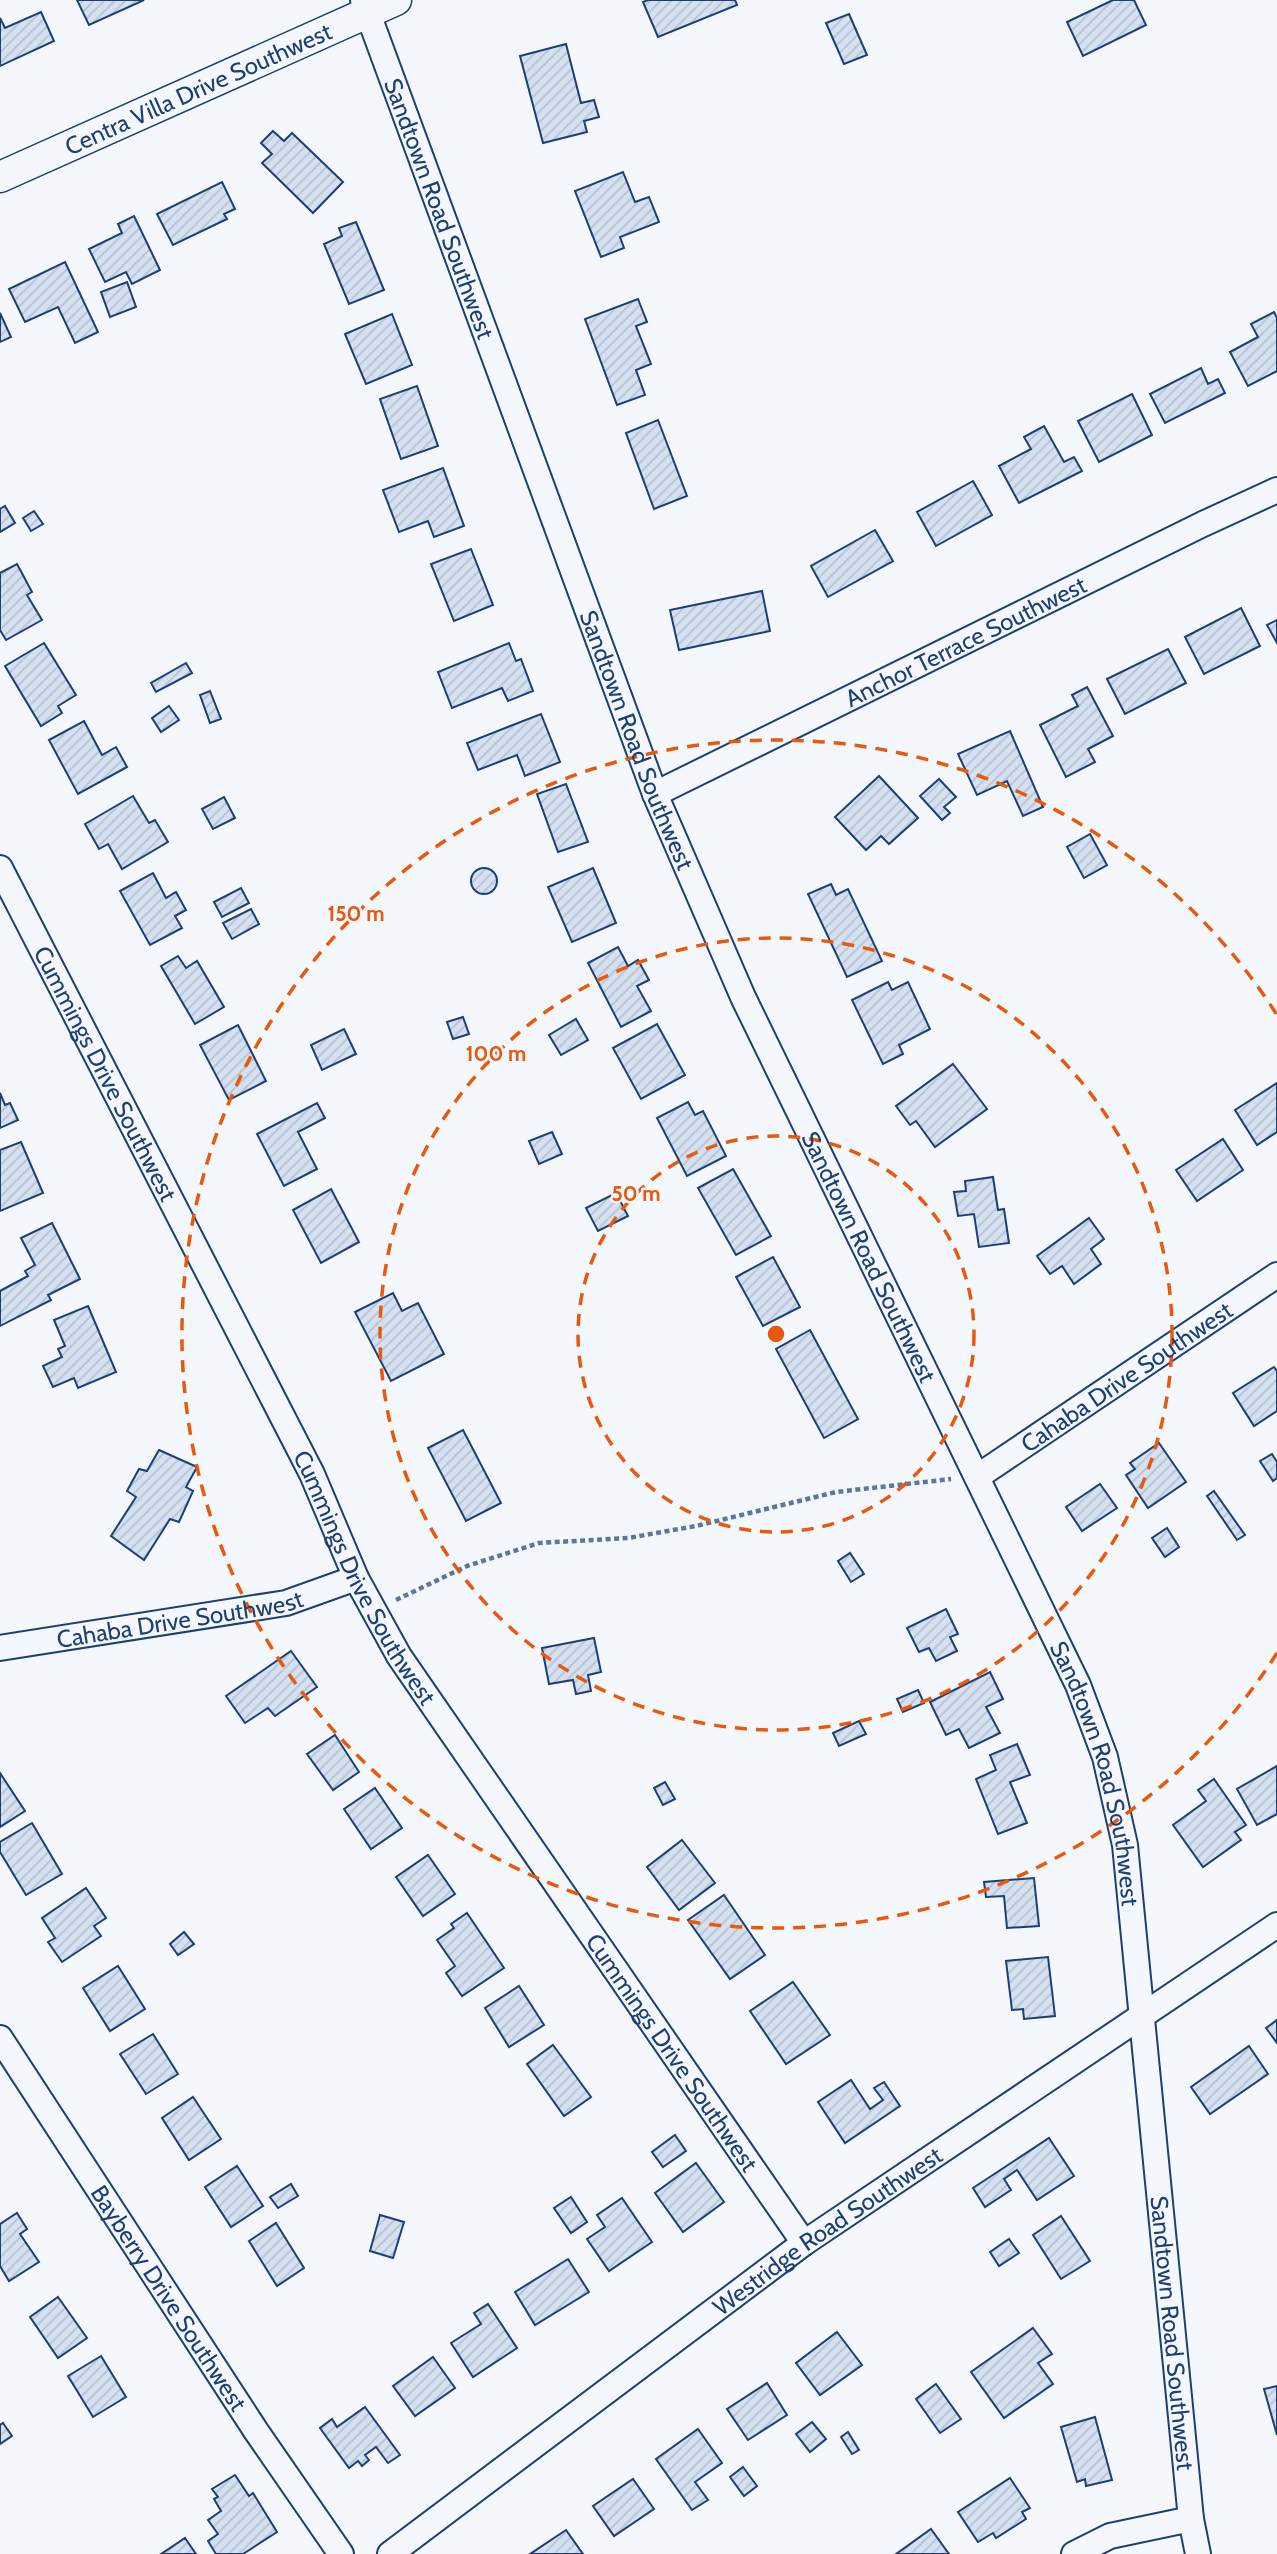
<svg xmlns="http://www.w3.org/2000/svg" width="1277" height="2554" font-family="Cabin,sans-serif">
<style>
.building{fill:url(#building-hatch);stroke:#1d3f73;stroke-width:2}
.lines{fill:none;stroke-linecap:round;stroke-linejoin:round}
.minor-casing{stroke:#1d3f73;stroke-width:28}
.tertiary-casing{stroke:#1d3f73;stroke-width:33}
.path{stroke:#5e769c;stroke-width:4.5;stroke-dasharray:5 3.5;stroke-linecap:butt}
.minor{stroke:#f4f7fb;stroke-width:24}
.tertiary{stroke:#f4f7fb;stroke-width:30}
.ring{fill:none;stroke:#e8590c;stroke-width:3.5;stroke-dasharray:12 9}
.labels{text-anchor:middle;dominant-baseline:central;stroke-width:5;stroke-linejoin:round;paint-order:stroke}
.street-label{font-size:24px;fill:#1d3f73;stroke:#f4f7fb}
.centre{fill:#e8590c;stroke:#f4f7fb;stroke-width:3.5}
.ring-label{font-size:21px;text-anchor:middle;font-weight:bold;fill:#e8590c;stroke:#f4f7fb;stroke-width:5;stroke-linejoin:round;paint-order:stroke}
</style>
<defs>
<pattern id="building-hatch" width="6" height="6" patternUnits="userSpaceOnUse" patternTransform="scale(1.75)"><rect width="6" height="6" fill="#d5e0f0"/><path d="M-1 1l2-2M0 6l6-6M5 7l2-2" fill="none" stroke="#b6c1d1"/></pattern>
</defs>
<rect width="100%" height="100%" fill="#f4f7fb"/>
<!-- building -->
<g class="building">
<polygon points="77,0 144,0 89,25"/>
<polygon points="648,0 735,0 737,5 658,37 643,2"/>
<polygon points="1113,0 1134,0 1146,25 1083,56 1067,22"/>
<polygon points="41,12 54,41 0,66 0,18 5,28"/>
<polygon points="849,14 867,55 844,64 826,23"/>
<polygon points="566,44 581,103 594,100 599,117 584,121 587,132 543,143 520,56"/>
<polygon points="273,131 284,141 292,133 343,182 313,213 262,163 272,154 261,143"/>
<polygon points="623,172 635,202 649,197 659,222 620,237 624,248 601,257 575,191"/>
<polygon points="222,182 235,209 224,214 227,219 173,245 157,214"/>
<polygon points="134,216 160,270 132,284 126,272 105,282 89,249 122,233 118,224"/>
<polygon points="356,222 384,290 349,304 324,244 342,236 339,228"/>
<polygon points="65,262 98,332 75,343 58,307 25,322 9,289"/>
<polygon points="127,282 136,307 110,317 101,292"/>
<polygon points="638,299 647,322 636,326 651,364 636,370 645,395 617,405 585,319"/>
<polygon points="1274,312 1277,318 1277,371 1248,386 1230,352 1258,337 1251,324"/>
<polygon points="0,313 11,337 0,342"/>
<polygon points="392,314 412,365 366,384 345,334"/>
<polygon points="1201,368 1208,384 1218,379 1225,393 1165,423 1150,394"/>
<polygon points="417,386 438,446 401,459 380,399"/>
<polygon points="1132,394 1152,435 1099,462 1078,421"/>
<polygon points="658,420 687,496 654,509 626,433"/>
<polygon points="1044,426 1064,462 1074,457 1082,471 1019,503 999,466 1031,449 1024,437"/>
<polygon points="443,468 464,526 434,537 428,521 399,532 383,490"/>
<polygon points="973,481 992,515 936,546 917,512"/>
<polygon points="5,506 15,523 0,532 0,509"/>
<polygon points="34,511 43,524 31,531 23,518"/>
<polygon points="875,530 893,561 828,597 811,566"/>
<polygon points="471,549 493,605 454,621 431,564"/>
<polygon points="17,564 32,592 27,595 42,620 6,640 0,630 0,573"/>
<polygon points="762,591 770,631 679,650 670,610"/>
<polygon points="1241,608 1260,646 1204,674 1185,637"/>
<polygon points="1277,620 1277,643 1267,625"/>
<polygon points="44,643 76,695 58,706 62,713 41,726 5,666"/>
<polygon points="509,643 516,661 521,659 533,691 508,701 502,688 452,708 438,672"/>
<polygon points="1168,649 1186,683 1125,714 1107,679"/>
<polygon points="186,663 192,673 156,692 151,683"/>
<polygon points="1087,687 1113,736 1088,749 1095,762 1066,777 1040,725 1078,706 1072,695"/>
<polygon points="210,691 221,719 210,723 200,695"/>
<polygon points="169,706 179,720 161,732 152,718"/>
<polygon points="541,714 560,762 525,776 517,755 478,770 467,743"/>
<polygon points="84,721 102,755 116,747 127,767 78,794 49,740"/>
<polygon points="1010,731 1043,807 1023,816 1007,781 977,795 958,754"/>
<polygon points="879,776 918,818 889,844 881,836 866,850 835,817"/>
<polygon points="939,779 956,797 944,807 950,813 942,820 920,796"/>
<polygon points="566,784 588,842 558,852 537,794"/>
<polygon points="133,796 149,823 155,820 168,842 122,869 108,844 99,849 85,824"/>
<polygon points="224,797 235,818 213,829 202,809"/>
<polygon points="1090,834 1107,865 1084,878 1067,847"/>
<polygon points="593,868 616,923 572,942 548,887"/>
<circle cx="484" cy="881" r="13"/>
<polygon points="153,873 166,898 176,892 186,910 175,916 182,928 150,945 120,891"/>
<polygon points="831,884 836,895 848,889 882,961 847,977 808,894"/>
<polygon points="241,888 249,903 222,917 214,902"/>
<polygon points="251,909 259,924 232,939 223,923"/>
<polygon points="618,947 628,966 638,960 649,980 637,986 651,1011 621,1027 588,963"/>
<polygon points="178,956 186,968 197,961 224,1007 195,1024 161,966"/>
<polygon points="888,982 892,990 908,982 930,1029 899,1045 903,1054 883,1064 852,1000"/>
<polygon points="463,1017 469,1034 453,1039 447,1022"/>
<polygon points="576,1019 588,1040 561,1055 549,1035"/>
<polygon points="657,1024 685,1075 641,1099 613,1048"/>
<polygon points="238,1025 266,1081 229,1100 200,1045"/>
<polygon points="344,1029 356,1054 322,1070 311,1045"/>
<polygon points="953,1064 987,1109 935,1147 916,1121 910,1125 896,1106"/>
<polygon points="1277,1083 1277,1132 1257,1145 1235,1110"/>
<polygon points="0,1093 5,1105 10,1103 18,1120 0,1128"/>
<polygon points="688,1102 695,1115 703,1111 726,1156 687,1176 657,1118"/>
<polygon points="317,1103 325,1118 298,1132 317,1169 284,1186 257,1134"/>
<polygon points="552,1132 562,1154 539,1164 529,1141"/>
<polygon points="1223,1139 1243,1170 1197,1201 1176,1170"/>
<polygon points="21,1142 43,1193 0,1211 0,1150"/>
<polygon points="733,1169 771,1236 736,1255 698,1188"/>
<polygon points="993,1177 998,1210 1004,1209 1009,1243 979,1247 974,1214 958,1216 954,1192 966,1191 965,1181"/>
<polygon points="331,1189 359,1242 321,1263 293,1210"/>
<polygon points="616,1193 628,1216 598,1231 586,1208"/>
<polygon points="1089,1218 1104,1239 1091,1249 1101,1264 1074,1284 1062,1266 1050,1274 1037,1256"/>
<polygon points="52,1223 80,1279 48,1295 51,1300 0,1326 0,1291 28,1276 25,1271 35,1265 21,1238"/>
<polygon points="773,1257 800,1307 763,1326 736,1277"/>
<polygon points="393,1293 402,1311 418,1303 444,1354 391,1381 355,1312"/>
<polygon points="88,1306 116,1372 78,1388 74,1378 53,1387 43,1366 62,1357 58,1349 65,1346 54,1320"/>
<polygon points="810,1330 858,1419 824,1438 776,1349"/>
<polygon points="1274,1367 1277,1371 1277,1411 1254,1426 1233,1393"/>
<polygon points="463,1430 501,1503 466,1521 428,1448"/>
<polygon points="1159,1443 1186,1482 1148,1508 1126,1475 1135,1469 1130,1463"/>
<polygon points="159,1450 197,1467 186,1487 193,1491 179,1522 170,1519 144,1560 111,1536 136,1497 127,1491 139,1469 147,1471"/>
<polygon points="1272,1454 1277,1462 1277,1478 1273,1481 1260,1461"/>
<polygon points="1100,1484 1117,1508 1082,1531 1066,1507"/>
<polygon points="1214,1491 1245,1535 1237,1540 1207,1496"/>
<polygon points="1167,1528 1179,1547 1165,1557 1152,1538"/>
<polygon points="850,1553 864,1574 851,1582 838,1561"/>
<polygon points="946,1609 958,1634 950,1637 957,1651 936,1661 929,1648 919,1652 907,1628"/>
<polygon points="594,1638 601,1672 588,1675 591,1691 576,1694 573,1680 549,1684 542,1648"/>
<polygon points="291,1651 317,1687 275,1716 268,1708 245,1723 226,1696"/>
<polygon points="990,1672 1003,1699 986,1707 1000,1733 969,1748 959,1729 946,1735 930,1702"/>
<polygon points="918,1690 924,1703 903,1712 897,1699"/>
<polygon points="859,1721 866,1734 839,1746 833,1733"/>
<polygon points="335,1735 359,1772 333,1790 307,1754"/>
<polygon points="1017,1744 1030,1775 1010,1782 1027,1823 998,1834 976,1779 996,1770 990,1755"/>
<polygon points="1277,1766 1277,1814 1257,1825 1237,1789"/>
<polygon points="0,1773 25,1811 0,1827"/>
<polygon points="1214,1779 1246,1825 1235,1832 1241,1840 1203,1867 1173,1825 1206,1801 1198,1790"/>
<polygon points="665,1782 675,1799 663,1805 654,1788"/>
<polygon points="375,1788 402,1828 371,1849 344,1809"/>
<polygon points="32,1823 62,1874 26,1895 0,1852 0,1842"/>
<polygon points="682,1840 715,1883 679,1910 647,1867"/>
<polygon points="428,1855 455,1894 423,1916 396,1877"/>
<polygon points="1034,1878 1039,1926 1007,1928 1004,1896 986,1897 984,1882"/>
<polygon points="86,1888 106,1918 94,1926 101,1936 62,1962 48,1942 55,1938 42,1918"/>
<polygon points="724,1895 765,1955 730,1979 688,1920"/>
<polygon points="467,1913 504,1968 462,1996 446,1973 455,1966 437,1940 454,1928 451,1924"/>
<polygon points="184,1932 194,1944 178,1955 170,1944"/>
<polygon points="1048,1957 1055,2016 1024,2019 1023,2009 1012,2010 1006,1961"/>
<polygon points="118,1966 145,2009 110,2031 83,1988"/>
<polygon points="793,1982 830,2035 786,2064 750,2011"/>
<polygon points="519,1986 544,2025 509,2047 485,2008"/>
<polygon points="1277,2020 1277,2043 1266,2028"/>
<polygon points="153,2034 178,2074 146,2094 120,2054"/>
<polygon points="553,2045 591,2097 564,2116 527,2064"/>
<polygon points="1249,2046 1268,2074 1210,2114 1191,2087"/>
<polygon points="851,2080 870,2109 883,2100 874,2088 884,2082 900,2106 845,2143 818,2102"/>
<polygon points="193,2097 221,2139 189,2160 162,2118"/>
<polygon points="675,2135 686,2151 663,2167 652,2152"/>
<polygon points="1049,2138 1074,2176 1037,2200 1017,2170 1004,2179 1011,2190 985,2207 973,2188"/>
<polygon points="696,2163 724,2202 683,2232 655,2193"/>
<polygon points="237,2166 263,2206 231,2227 205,2187"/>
<polygon points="291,2184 298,2196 278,2208 270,2197"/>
<polygon points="571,2197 587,2222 571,2233 554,2208"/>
<polygon points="622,2198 652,2242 609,2271 587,2239 605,2227 597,2215"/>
<polygon points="17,2213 27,2229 20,2234 39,2262 9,2281 0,2266 0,2224"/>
<polygon points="380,2215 404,2222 393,2258 370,2251"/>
<polygon points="1061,2216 1090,2261 1061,2279 1033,2235"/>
<polygon points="276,2223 304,2268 277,2286 249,2241"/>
<polygon points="1009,2239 1019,2253 999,2266 990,2252"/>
<polygon points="568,2259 589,2292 535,2325 515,2292"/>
<polygon points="58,2297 87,2338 58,2358 30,2317"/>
<polygon points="488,2304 517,2348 473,2377 451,2343 481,2324 474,2313"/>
<polygon points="1033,2328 1052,2354 1038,2363 1053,2384 1004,2418 971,2372"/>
<polygon points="837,2332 862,2365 820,2395 796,2363"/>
<polygon points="101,2356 126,2397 93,2417 68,2376"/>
<polygon points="433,2357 455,2388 415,2416 393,2386"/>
<polygon points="767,2383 787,2415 748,2440 727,2409"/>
<polygon points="936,2384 961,2419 940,2433 916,2399"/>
<polygon points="1277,2386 1277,2435 1264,2389"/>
<polygon points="365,2407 400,2455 388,2463 376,2447 365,2455 369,2460 362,2466 358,2461 349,2468 320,2428 332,2419 337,2427"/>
<polygon points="1095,2417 1112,2480 1086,2486 1085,2479 1077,2482 1061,2427"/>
<polygon points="812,2422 826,2439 810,2452 796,2434"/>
<polygon points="3,2423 12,2436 0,2444 0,2425"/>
<polygon points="698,2429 722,2463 695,2482 708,2500 692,2510 656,2459"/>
<polygon points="848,2432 859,2450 852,2454 841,2437"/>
<polygon points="743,2467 757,2486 744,2496 730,2477"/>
<polygon points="235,2475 249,2496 253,2493 277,2532 243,2554 216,2554 208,2541 218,2534 208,2520 221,2511 214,2499 218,2497 212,2489"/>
<polygon points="1010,2478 1030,2508 1022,2512 1026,2519 996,2538 993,2533 978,2542 958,2512"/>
<polygon points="633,2479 654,2509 614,2536 593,2506"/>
<polygon points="931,2529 949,2554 896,2554"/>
<polygon points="566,2530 583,2554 530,2554"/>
<polygon points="185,2538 196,2554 161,2554"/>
</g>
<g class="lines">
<defs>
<g id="minor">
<path id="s1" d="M363,0L655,794L743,997L1078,1685L1105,1757L1125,1845L1191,2519L1198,2554"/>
<path id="s2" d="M655,794L1203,524L1277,490"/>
<path id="s3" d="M0,868L312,1474L356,1578L399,1656L804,2243"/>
<path id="s4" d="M977,1477L1277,1275"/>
<path id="s5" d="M0,1648L286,1603L356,1578"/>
<path id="s6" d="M0,2038L256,2431L341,2554"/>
<path id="s7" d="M390,2554L804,2243L1277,1925"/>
<polyline points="1074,2554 1110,2536 1191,2519"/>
</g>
<g id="tertiary">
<path id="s8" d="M0,177L396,0"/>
</g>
</defs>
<!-- minor casing -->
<use href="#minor" class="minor-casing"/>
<!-- tertiary casing -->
<use href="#tertiary" class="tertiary-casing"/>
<!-- path -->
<polyline class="path" points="396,1600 467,1566 539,1543 628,1538 696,1526 836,1492 951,1479"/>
<!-- minor -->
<use href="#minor" class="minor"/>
<!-- tertiary -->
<use href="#tertiary" class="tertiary"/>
</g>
<!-- distance rings -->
<g class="ring">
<circle cx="776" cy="1334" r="198"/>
<circle cx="776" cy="1334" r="396"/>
<path d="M1277 1653A594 594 0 1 1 1277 1015"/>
</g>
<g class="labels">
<!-- street labels -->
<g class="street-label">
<text stroke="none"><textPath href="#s8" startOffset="217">Centra Villa Drive Southwest</textPath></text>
<text stroke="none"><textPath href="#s1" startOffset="222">Sandtown Road Southwest</textPath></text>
<text stroke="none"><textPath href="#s2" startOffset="346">Anchor Terrace Southwest</textPath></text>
<text stroke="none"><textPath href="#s1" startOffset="789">Sandtown Road Southwest</textPath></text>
<text stroke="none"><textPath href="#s3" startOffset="231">Cummings Drive Southwest</textPath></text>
<text stroke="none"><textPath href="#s1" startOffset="1356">Sandtown Road Southwest</textPath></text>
<text stroke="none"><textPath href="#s4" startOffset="180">Cahaba Drive Southwest</textPath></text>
<text stroke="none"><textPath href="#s3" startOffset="798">Cummings Drive Southwest</textPath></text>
<text stroke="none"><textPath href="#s5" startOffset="182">Cahaba Drive Southwest</textPath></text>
<text stroke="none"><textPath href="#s1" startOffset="1923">Sandtown Road Southwest</textPath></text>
<text stroke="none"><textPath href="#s3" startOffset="1365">Cummings Drive Southwest</textPath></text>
<text stroke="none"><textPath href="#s7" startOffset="544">Westridge Road Southwest</textPath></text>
<text stroke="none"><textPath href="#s6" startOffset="310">Bayberry Drive Southwest</textPath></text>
<text stroke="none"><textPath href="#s1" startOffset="2490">Sandtown Road Southwest</textPath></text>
</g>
</g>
<circle cx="776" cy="1334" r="10" class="centre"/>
<g class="ring-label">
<text x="356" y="921">150 m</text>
<text x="496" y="1061">100 m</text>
<text x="636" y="1201">50 m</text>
</g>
</svg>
